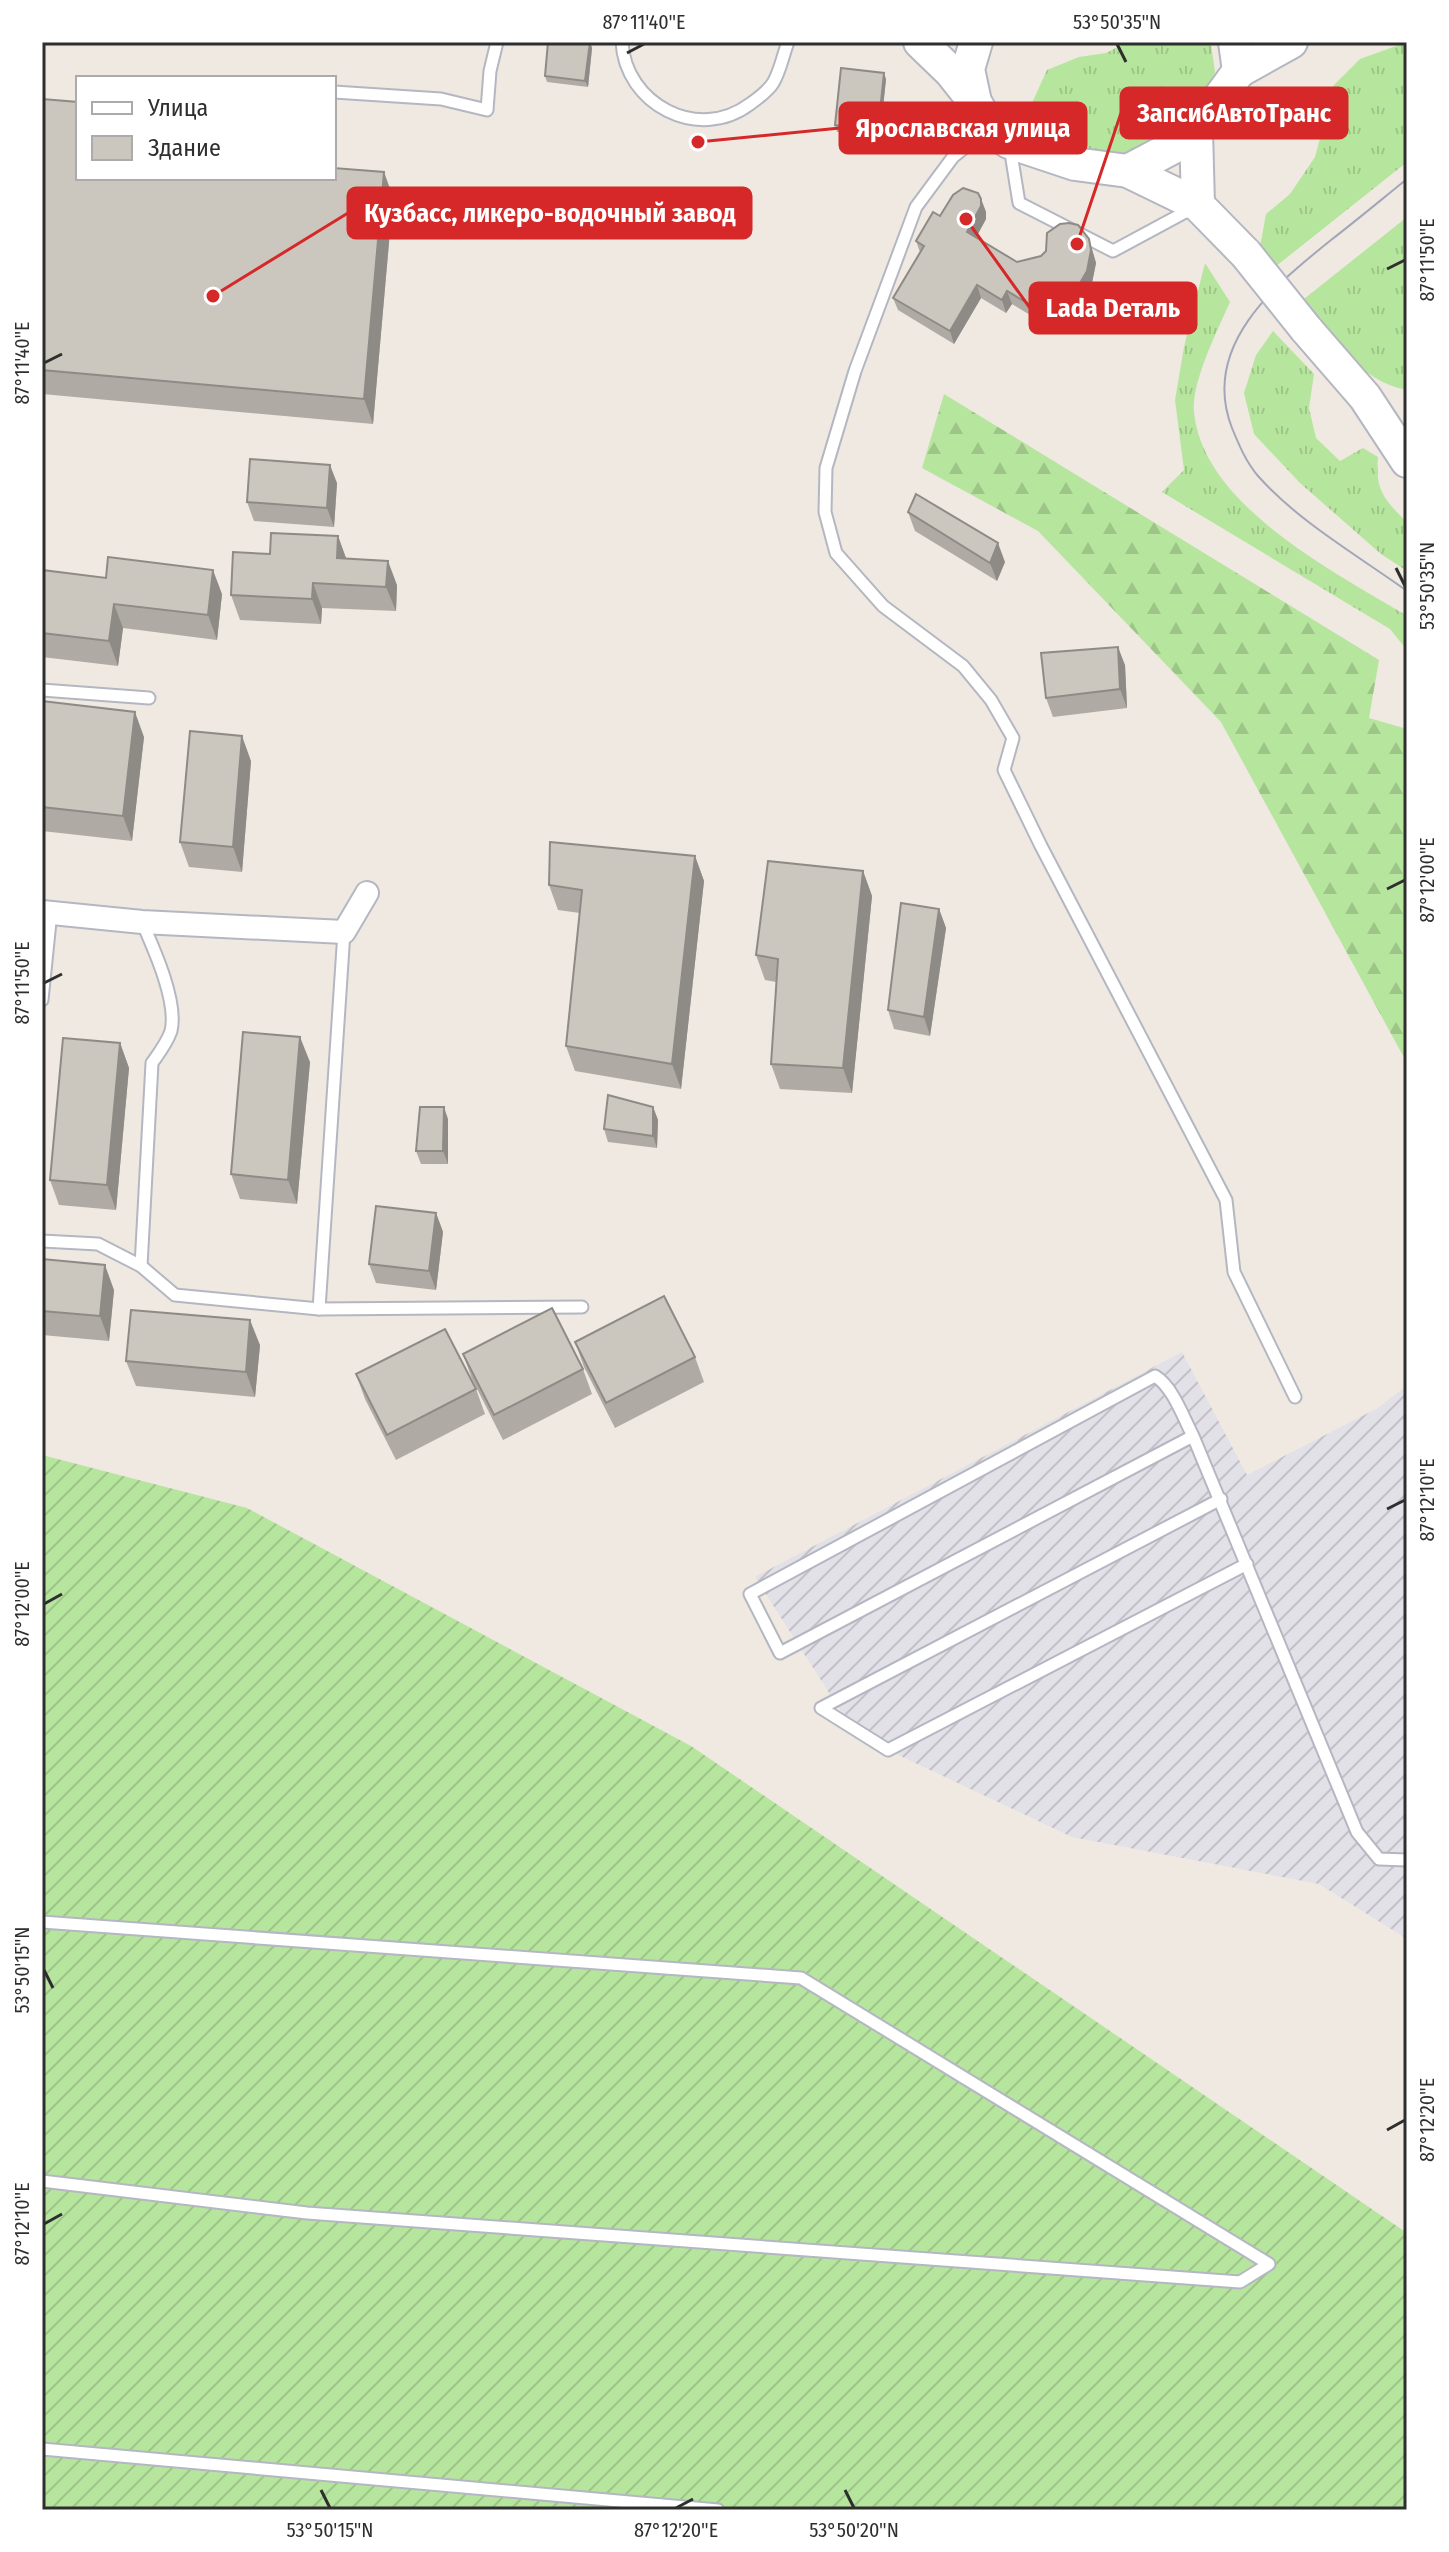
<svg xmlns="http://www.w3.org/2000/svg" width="1449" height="2552" font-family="'Fira Sans Condensed',sans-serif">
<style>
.industrial{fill:url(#industrial-furrows)}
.grass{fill:url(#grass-tufts)}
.forest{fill:url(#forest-firs)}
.garden{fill:url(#garden-furrows)}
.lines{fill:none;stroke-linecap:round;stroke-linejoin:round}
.lane-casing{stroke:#b4b7c1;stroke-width:15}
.street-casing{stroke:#b4b7c1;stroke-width:26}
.secondary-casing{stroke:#b4b7c1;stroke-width:36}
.lane{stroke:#fff;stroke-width:11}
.street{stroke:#fff;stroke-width:22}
.secondary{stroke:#fff;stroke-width:32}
.tram{stroke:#a3a6b8;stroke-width:2}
.secondary-bridge-casing{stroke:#b4b7c1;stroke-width:36;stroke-linecap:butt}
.secondary-bridge{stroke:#fff;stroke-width:32}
.wall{fill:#afaba4}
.shaded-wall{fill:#8e8b86}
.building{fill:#cbc7bf;stroke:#8e8b86;stroke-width:2}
.ticks{fill:none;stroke:#2e2e2e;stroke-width:3}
.leader{fill:none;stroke:#d62828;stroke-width:3}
.callout-dot{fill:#d62828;stroke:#fff;stroke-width:3}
.callout{fill:#d62828;stroke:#d62828;stroke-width:3}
.callout-label{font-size:26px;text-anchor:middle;font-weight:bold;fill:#fff}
.neatline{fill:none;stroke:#2e2e2e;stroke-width:3}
.ticks-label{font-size:20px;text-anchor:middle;fill:#2e2e2e}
</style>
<defs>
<pattern id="industrial-furrows" width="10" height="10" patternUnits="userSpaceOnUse" patternTransform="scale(2)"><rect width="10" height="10" fill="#e3e1e8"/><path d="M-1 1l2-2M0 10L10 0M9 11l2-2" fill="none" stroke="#c3c1c7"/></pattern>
<pattern id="grass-tufts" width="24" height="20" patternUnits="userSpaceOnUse" patternTransform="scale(2)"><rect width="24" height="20" fill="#b6e59e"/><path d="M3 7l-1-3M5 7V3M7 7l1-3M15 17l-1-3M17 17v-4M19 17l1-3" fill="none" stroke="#9dc588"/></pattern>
<pattern id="forest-firs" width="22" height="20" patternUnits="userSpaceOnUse" patternTransform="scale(2)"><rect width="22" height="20" fill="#b6e59e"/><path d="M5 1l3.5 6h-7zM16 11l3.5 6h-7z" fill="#9dc588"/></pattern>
<pattern id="garden-furrows" width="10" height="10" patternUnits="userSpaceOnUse" patternTransform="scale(2)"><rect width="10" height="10" fill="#b6e59e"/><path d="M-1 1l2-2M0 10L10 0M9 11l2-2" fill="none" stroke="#9dc588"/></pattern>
</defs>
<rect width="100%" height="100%" fill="#efe9e1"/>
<!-- industrial -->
<polygon class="industrial" points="1182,1352 1247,1475 1378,1408 1407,1385 1407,1939 1319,1884 1072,1837 856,1735 755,1577"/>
<!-- grass -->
<g class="grass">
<polygon points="1127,42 1207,42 1211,44 1215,72 1204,100 1180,132 1132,157 1106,156 1075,147 1043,132 1032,103 1047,70 1079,57 1106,53"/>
<polygon points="1407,42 1407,162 1275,267 1260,247 1266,214 1290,194 1315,157 1334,85 1360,59"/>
<path d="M1407,217V390C1360,382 1330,335 1304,299Z"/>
<path d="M1205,263L1230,302C1218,329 1191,383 1194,412C1203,506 1335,572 1407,616V650L1390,629L1162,492L1184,470L1175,400L1184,347Z"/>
<path d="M1273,331L1314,374L1309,408L1316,438L1340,461L1363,448L1378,457C1375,490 1384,500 1407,522V571L1381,554L1300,483L1254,434L1244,393L1256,355Z"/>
</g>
<!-- forest -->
<polygon class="forest" points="944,394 1379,660 1369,718 1407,729 1407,1063 1221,722 1038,531 922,468"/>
<!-- garden -->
<polygon class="garden" points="42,1455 247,1508 691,1746 1407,2233 1407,2510 42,2510"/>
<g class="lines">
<defs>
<g id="lane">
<path d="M622,42C625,104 698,143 750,104C757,99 768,91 773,83C780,72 783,55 788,42"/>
<polyline points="334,92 441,99 487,110 490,71 497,42"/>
<polyline points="989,128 953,157 916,207 855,371 826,468 825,512 836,553 883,606 963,666 991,700 1013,738 1004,770 1041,846 1226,1200 1234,1272 1295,1397"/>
<polyline points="1010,147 1019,203 1113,251 1191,209"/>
<polyline points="42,690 149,698"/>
<polyline points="344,932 319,1309 582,1307"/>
<polyline points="42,1000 51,912"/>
<polyline points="42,1241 98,1244 141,1266 175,1295 319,1309"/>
<path d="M141,1266L152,1063C159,1053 167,1043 171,1031C178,1002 154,949 142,922"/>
<path d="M1193,1436L780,1653L750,1594L1155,1376C1173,1387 1183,1417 1193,1436L1357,1832L1379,1859L1407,1860"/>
<polyline points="1221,1499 821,1708 888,1750 1247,1564"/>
<polyline points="42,1922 801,1978 1269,2264 1240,2282 307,2213 42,2181"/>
<polyline points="42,2449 718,2510"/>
</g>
<polyline id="street" points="42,912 142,922 344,932 367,893"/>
<g id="secondary">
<polyline points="920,42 951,72 974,101"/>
<polyline points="976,42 968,69 975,102 990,128 1009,142 1075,164 1128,171 1198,205 1246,254"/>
<polyline points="1239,71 1291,42"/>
<polyline points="1196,130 1198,205"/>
<polyline points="1128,171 1181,143 1196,130 1239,71 1235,42"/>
<polyline points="1306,329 1365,397 1407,461"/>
</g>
</defs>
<!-- lane casing -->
<use href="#lane" class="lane-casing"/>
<!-- street casing -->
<use href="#street" class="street-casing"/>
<!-- secondary casing -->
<use href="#secondary" class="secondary-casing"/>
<!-- lane -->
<use href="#lane" class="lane"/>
<!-- street -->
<use href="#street" class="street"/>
<!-- secondary -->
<use href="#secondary" class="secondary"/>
<!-- tram -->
<path class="tram" d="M1407,179C1382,199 1357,220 1331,240C1275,285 1200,346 1232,428C1239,445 1246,462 1258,476C1299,522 1357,555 1407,591"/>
<defs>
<polyline id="secondary-bridge" points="1246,254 1306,329"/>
</defs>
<!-- secondary-bridge casing -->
<use href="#secondary-bridge" class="secondary-bridge-casing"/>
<!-- secondary-bridge -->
<use href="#secondary-bridge" class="secondary-bridge"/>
</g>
<!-- wall -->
<g class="wall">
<polygon points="590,42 592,48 588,87 547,82 545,76"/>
<polygon points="886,79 880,136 837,132 835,125"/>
<polygon points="42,99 78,178 393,197 373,424 42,394"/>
<polygon points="981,199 986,212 986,219 976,237 1017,262 1041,256 1089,239 1096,263 1092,283 1085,296 1071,304 1055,330 1012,304 1006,313 981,298 954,344 898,310 893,298 920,252 916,241 940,216"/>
<polygon points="337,483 334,527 254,521 247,502"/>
<polygon points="908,512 1005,562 997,581 915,531"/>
<polygon points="338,536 346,558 397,585 396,611 322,608 321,624 240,620 231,595 270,554"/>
<polygon points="42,570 222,594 217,640 123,628 118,666 42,657"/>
<polygon points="1125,665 1127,708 1053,717 1046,698"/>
<polygon points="42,701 144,737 132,841 42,831"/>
<polygon points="251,761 242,872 189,867 180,842"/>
<polygon points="695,856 704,881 681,1089 575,1071 566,1046 580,913 558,910 549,885"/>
<polygon points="863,871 872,896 852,1093 780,1089 771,1064 776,982 765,980 756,955"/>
<polygon points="939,909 946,928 930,1036 894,1029 888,1010"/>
<polygon points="120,1043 129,1068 116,1210 59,1205 50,1180"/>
<polygon points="310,1062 297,1204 240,1199 231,1174"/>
<polygon points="653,1107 658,1120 657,1148 608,1142 604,1129"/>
<polygon points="448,1119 448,1164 421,1164 416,1151"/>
<polygon points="436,1213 443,1232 436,1290 376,1283 369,1264"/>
<polygon points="42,1259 114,1290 109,1341 42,1335"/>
<polygon points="575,1342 695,1357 704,1382 615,1428 584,1367"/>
<polygon points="260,1345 255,1397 136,1386 126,1361"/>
<polygon points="463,1354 583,1369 592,1394 503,1440 472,1379"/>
<polygon points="356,1374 476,1389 485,1414 396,1460 365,1399"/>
</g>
<!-- shaded-wall -->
<g class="shaded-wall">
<polygon points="590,42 592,48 588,87 585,81"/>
<polygon points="884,73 886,79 880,136 878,130"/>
<polygon points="384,172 393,197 373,424 364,399"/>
<polygon points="981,199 986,212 986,219 972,245 967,232"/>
<polygon points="1089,239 1096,263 1092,283 1085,296 1080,283"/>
<polygon points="977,285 981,298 954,344 950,331"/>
<polygon points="1007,291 1012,304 1006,313 1002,300"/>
<polygon points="1066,291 1071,304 1055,330 1051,317"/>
<polygon points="330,465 337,483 334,527 327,508"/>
<polygon points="338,536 347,561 337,558"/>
<polygon points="998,543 1005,562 997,581 990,563"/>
<polygon points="388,561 397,585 396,611 386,587"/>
<polygon points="213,570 222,594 217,640 208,615"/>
<polygon points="313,583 322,608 321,624 312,599"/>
<polygon points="114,604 123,628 118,666 109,641"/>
<polygon points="1118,647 1125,665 1127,708 1120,689"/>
<polygon points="135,712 144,737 132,841 123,816"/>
<polygon points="242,736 251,761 242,872 233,847"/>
<polygon points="695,856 704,881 681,1089 672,1064"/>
<polygon points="863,871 872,896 852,1093 843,1068"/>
<polygon points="939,909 946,928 930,1036 924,1017"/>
<polygon points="300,1037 310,1062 297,1204 288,1180"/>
<polygon points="120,1043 129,1068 116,1210 107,1185"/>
<polygon points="444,1107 448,1119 448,1164 443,1151"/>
<polygon points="653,1107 658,1120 657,1148 653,1136"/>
<polygon points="436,1213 443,1232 436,1290 429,1271"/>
<polygon points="105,1265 114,1290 109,1341 100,1316"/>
<polygon points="250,1320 260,1345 255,1397 246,1372"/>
</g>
<!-- building -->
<g class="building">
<polygon points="548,42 590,42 585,81 545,76"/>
<polygon points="841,68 884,73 878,130 835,125"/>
<polygon points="42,99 78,102 78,178 334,178 334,168 384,172 364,399 42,370"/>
<polygon points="963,188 978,193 981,199 981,206 967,232 1017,262 1041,256 1046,251 1047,233 1060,224 1069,223 1078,225 1089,239 1091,250 1087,271 1080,283 1066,291 1051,317 1007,291 1002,300 977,285 950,331 893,298 924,246 916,241 933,212 940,216 953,195"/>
<polygon points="250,459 330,465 327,508 247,502"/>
<polygon points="916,494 998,543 990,563 908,512"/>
<polygon points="271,533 338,536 337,558 388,561 386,587 313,583 312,599 231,595 233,552 270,554"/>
<polygon points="108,557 213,570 208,615 114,604 109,641 42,633 42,570 106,578"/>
<polygon points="1118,647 1120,689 1046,698 1041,653"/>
<polygon points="42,701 135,712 123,816 42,807"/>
<polygon points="190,731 242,736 233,847 180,842"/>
<polygon points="550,842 695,856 672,1064 566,1046 582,890 549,885"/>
<polygon points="768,861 863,871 843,1068 771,1064 778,959 756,955"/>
<polygon points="901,903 939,909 924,1017 888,1010"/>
<polygon points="243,1032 300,1037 288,1180 231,1174"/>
<polygon points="63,1038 120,1043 107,1185 50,1180"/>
<polygon points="608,1095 653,1107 653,1136 604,1129"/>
<polygon points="420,1107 444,1107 443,1151 416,1151"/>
<polygon points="376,1206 436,1213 429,1271 369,1264"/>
<polygon points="42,1259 105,1265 100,1316 42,1311"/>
<polygon points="664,1296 695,1357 606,1403 575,1342"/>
<polygon points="552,1308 583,1369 494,1415 463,1354"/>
<polygon points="131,1310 250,1320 246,1372 126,1361"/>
<polygon points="445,1329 476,1389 387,1435 356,1374"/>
</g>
<!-- ticks -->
<path class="ticks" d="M1117,44L1126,62M627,53L644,44M1387,269L1405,260M44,363L62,354M1396,568L1405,586M1387,889L1405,880M44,983L62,974M1387,1509L1405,1500M44,1604L62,1594M44,1970L53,1988M1387,2130L1405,2120M44,2224L62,2214M321,2490L330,2508M845,2490L854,2508M676,2508L693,2499"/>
<!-- callouts -->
<path class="leader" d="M1077 244L1121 113M698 142L840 128M213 296L348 213M966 219L1030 308"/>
<g class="callout-dot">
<circle cx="1077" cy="244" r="8"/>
<circle cx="698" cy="142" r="8"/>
<circle cx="213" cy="296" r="8"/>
<circle cx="966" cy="219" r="8"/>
</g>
<g class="callout">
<rect x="1121" y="88" width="226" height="50" rx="8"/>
<rect x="840" y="103" width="246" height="50" rx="8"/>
<rect x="348" y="188" width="403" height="50" rx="8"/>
<rect x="1030" y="283" width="166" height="50" rx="8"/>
</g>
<g class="callout-label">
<text x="1234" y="122">ЗапсибАвтоТранс</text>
<text x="963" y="137">Ярославская улица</text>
<text x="550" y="222">Кузбасс, ликеро-водочный завод</text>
<text x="1113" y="317">Lada Dеталь</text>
</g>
<!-- border -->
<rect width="1449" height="2552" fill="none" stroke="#ffffff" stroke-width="88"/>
<!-- legend -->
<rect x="76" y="76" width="260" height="104" fill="#ffffff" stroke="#ababab" stroke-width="2"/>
<rect x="92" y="102" width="40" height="12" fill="#ffffff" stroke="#ababab" stroke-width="2"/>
<text x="148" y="116" font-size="24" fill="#2e2e2e">Улица</text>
<rect x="92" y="136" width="40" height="24" fill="#cbc7bf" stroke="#ababab" stroke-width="2"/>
<text x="148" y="156" font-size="24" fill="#2e2e2e">Здание</text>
<rect x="44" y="44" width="1361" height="2464" class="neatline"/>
<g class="ticks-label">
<text x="644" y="29">87°11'40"E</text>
<text x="1117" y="29">53°50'35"N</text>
<text transform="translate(1427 260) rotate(-90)" y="7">87°11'50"E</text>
<text transform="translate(22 363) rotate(-90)" y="7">87°11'40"E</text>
<text transform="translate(1427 586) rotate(-90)" y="7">53°50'35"N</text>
<text transform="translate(1427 880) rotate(-90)" y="7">87°12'00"E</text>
<text transform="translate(22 983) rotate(-90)" y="7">87°11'50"E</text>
<text transform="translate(1427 1500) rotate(-90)" y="7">87°12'10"E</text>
<text transform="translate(22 1604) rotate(-90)" y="7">87°12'00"E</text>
<text transform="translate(22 1970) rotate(-90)" y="7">53°50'15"N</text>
<text transform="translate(1427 2120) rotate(-90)" y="7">87°12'20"E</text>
<text transform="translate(22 2224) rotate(-90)" y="7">87°12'10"E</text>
<text x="330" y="2537">53°50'15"N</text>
<text x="676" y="2537">87°12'20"E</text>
<text x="854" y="2537">53°50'20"N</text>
</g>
</svg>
